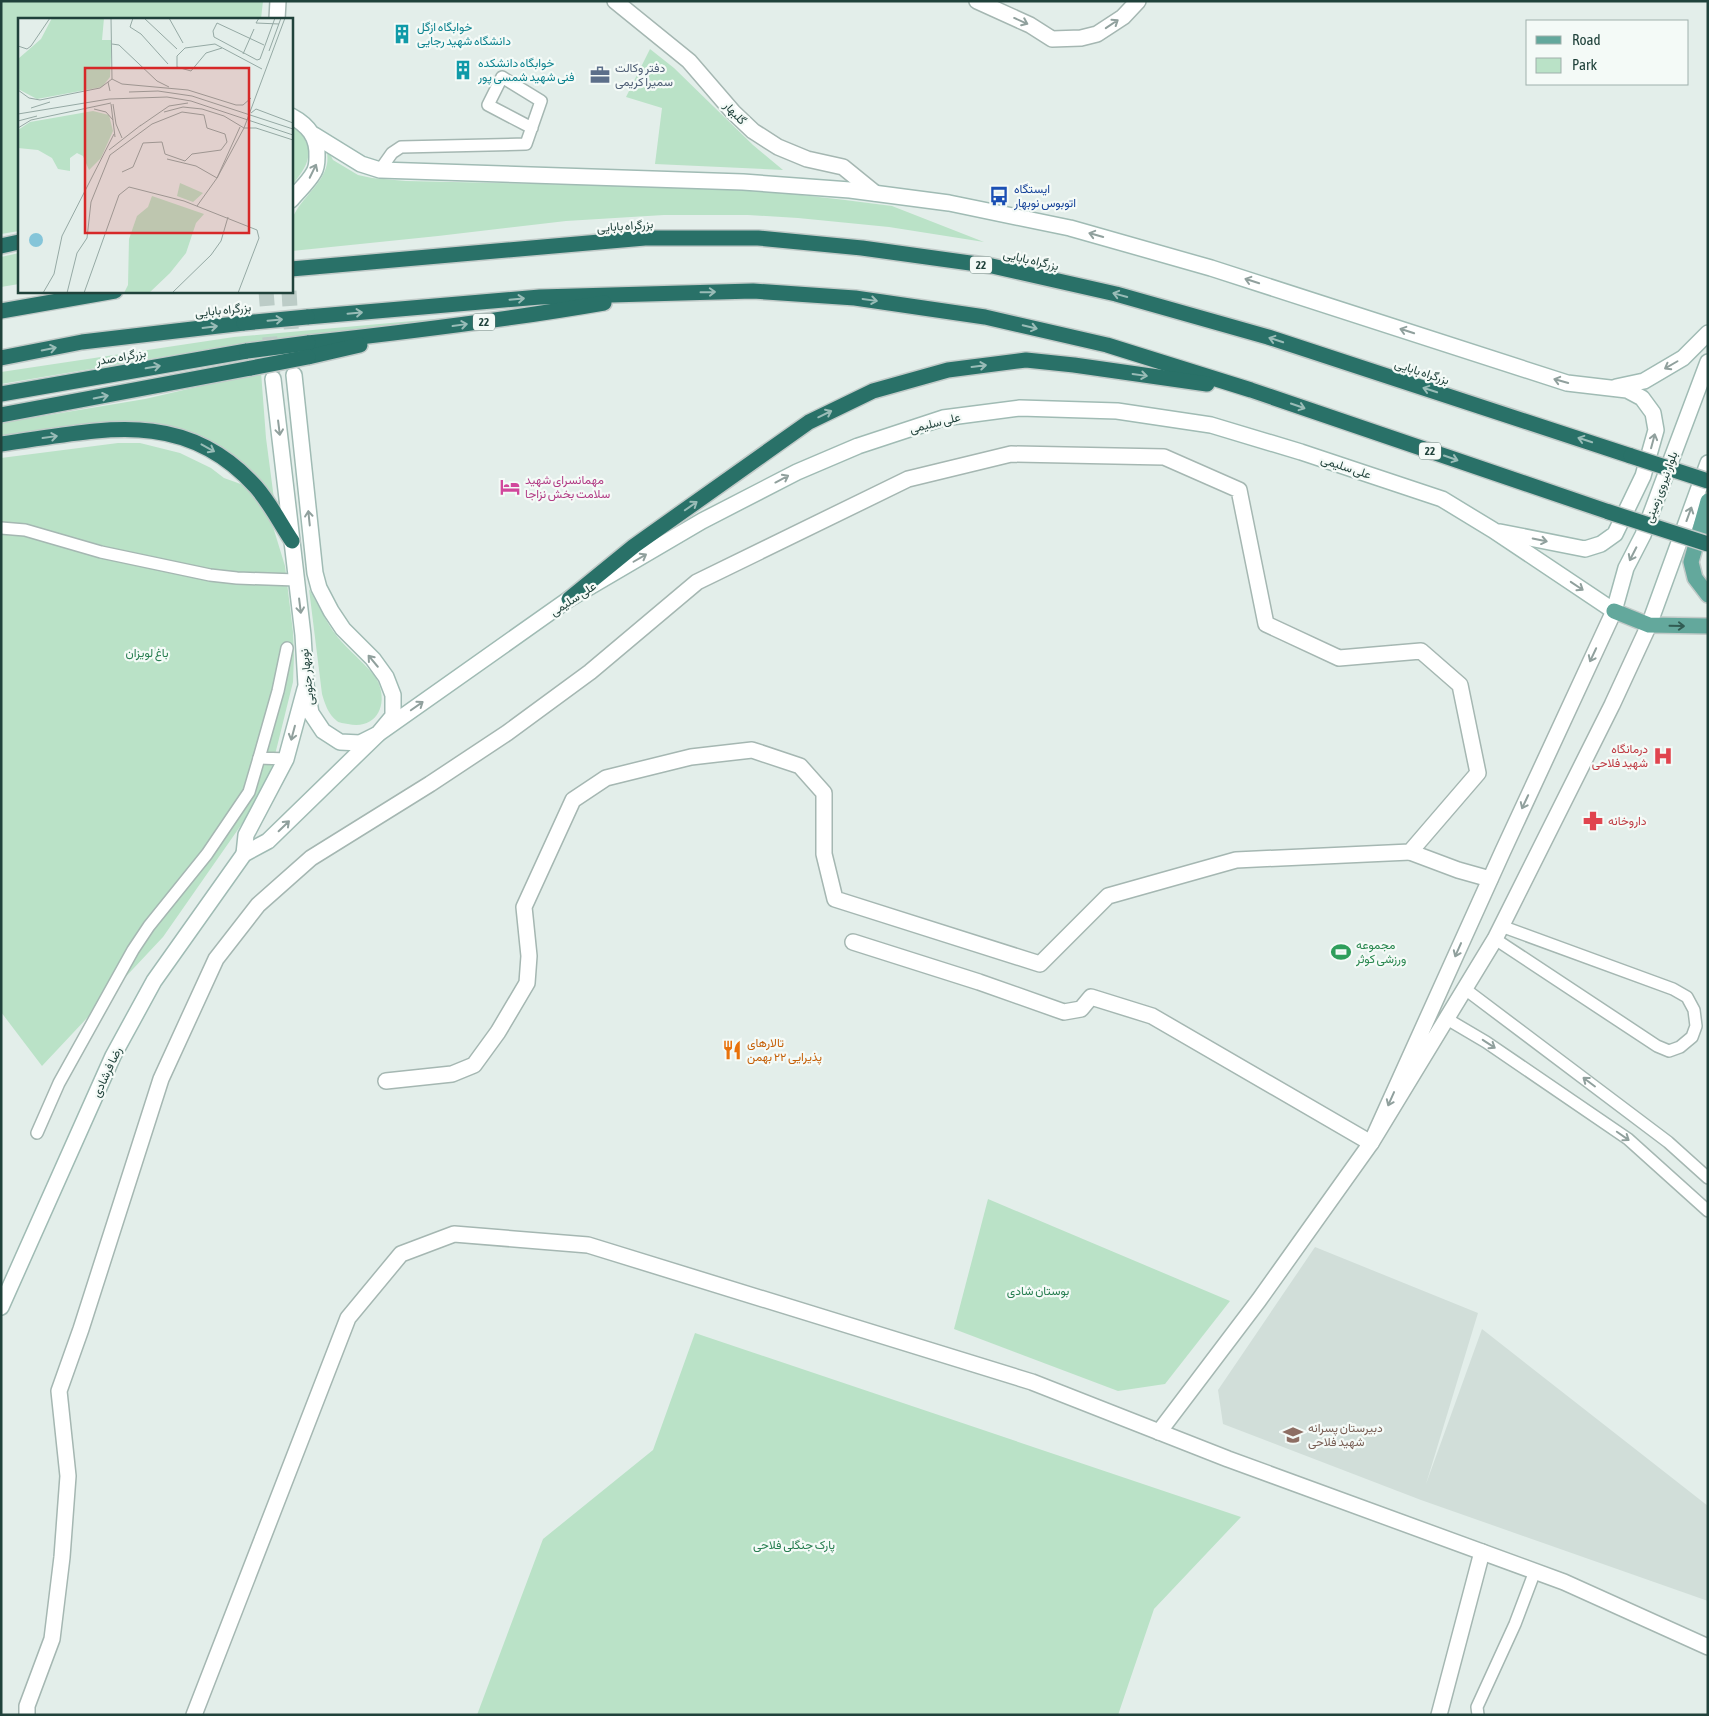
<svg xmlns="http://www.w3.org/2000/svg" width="1709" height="1716" font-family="'Asap Condensed',Vazirmatn,sans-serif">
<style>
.built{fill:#d1ded9}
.green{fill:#bae2c7}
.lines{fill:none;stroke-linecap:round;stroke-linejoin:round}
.secondary-tunnel{stroke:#bcccc7;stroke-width:15;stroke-dasharray:15 8;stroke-linecap:butt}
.lane-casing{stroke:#a5b7b2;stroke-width:14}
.street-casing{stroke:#a5b7b2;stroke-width:18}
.secondary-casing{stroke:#a0bbb4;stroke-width:18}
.primary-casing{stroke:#c1cac8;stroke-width:18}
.highway-casing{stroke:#c1cac8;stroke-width:18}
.lane{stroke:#fff;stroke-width:11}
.street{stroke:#fff;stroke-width:15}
.secondary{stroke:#fff;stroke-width:15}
.primary{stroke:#63a89c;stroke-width:15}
.highway{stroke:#297168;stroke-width:15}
.highway-bridge-casing{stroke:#c1cac8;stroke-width:18;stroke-linecap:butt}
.highway-bridge{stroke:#297168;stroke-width:15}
.oneway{stroke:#90a09d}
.oneway2{stroke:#99bcb7}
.oneway3{stroke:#315c53}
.labels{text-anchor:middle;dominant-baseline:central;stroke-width:4.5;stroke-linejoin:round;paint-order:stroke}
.shield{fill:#f4faf7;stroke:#607973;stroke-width:1}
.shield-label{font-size:11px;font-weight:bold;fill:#20423b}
.culture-label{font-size:12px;fill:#0d838f;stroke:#f4faf7;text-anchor:start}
.service-label{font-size:12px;fill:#4e5e75;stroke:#f4faf7;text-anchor:start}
.street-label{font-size:12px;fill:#20423b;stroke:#f4faf7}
.transit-label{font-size:12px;fill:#164399;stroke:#f4faf7;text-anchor:start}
.hotel-label{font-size:12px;fill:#b23c85;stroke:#f4faf7;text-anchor:start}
.park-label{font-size:12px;fill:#267d4f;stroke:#f4faf7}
.health-label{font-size:12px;fill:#be3a42;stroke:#f4faf7;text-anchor:end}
.leisure-label{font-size:12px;fill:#27864d;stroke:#f4faf7;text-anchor:start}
.food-label{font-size:12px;fill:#c56008;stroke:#f4faf7;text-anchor:start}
.education-label{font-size:12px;fill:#785e54;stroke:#f4faf7;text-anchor:start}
.inset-road{fill:none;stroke:#95a9a4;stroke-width:1}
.view{fill:#d62828;fill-opacity:0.15;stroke:#d62828;stroke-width:2.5}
.inset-edge{fill:none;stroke:#20423b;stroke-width:2.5}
</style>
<rect width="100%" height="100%" fill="#e3eeea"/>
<!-- built -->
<polygon class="built" points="1315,1247 1478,1313 1426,1484 1482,1329 1708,1506 1708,1601 1421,1500 1223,1424 1218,1390"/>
<!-- green -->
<g class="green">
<polygon points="1,1 263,1 261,19 19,19 19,231 1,234"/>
<polygon points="650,49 674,68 753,145 783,170 655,164 662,108 626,97"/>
<path d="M291,126C297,129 302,134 305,140C315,159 301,173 291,187Z"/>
<path d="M327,148L333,160L358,175L372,178L406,181L680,187L784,193L845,200L892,206L984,242L889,227L798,218L748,215H664L566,221L438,236L292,251C291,242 290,232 291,223C297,200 322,187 327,164C328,159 327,153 327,148Z"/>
<polygon points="19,253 19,284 1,287 1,257"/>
<polygon points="535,310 234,345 1,384 1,372 234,337"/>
<path d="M261,372L266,438L274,499C243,450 184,419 126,422C84,423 43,431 1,436V423L145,399Z"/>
<polygon points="118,443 140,443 180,453 211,468 224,478 249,487 268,517 274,530 285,566 293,632 294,655 293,682 272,767 261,793 246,818 163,937 42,1066 1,1012 1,458"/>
<path d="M309,589C318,604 326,622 336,635C346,649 375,671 379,684C388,708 374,730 348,724C344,723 339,723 337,721C328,714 325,704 322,694Z"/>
<polygon points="988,1199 1230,1301 1165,1384 1118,1391 954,1329"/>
<polygon points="695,1333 1241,1517 1154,1609 1118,1715 477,1715 543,1539 653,1450"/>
</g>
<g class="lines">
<!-- secondary-tunnel -->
<g class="secondary-tunnel">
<polyline points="266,291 273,377"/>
<polyline points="289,291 293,358"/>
</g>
<defs>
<g id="lane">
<polyline points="380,170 392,153 401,147 526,144 541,101 502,77 488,105 532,128"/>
<polyline points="1,528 25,530 101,552 210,575 237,578 296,580"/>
<polyline points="286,759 259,758 278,691 287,648"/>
<polyline points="1495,939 1657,1046 1669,1051 1680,1047 1692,1037 1696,1026 1694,1010 1687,997 1673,989 1501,926"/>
<polyline points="1465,989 1668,1142 1708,1178"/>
<polyline points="1447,1019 1486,1042 1628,1139 1708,1211"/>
<polyline points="37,1133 59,1083 133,950 149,926 207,854 249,792 259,758"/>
<polyline points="1478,1715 1477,1707 1515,1624 1535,1571"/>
</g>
<g id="street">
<polyline points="615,1 689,61 733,112 753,131 778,147 807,159 843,167 875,193"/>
<polyline points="977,1 1030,25 1052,39 1081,38 1097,34 1123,17 1138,1"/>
<polyline points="277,19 278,1"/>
<polyline points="1614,611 1502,853 1371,1143 1495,939 1612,705 1649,625"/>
<polyline points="1410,852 1458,870 1490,879"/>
<polyline points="853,942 979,982 1064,1012 1081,1009 1091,997 1152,1016 1371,1143 1259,1300 1159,1432"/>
<polyline points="27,1715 27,1706 52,1639 62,1557 68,1476 59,1391 81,1329 161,1079 216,959 258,905 311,858 430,784 507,733 590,672 697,582 908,479 1011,454 1164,457 1239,490 1266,624 1339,658 1421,651 1460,685 1478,773 1410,852 1236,860 1108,896 1040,964 835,899 824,854 824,793 800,766 752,750 691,757 606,778 573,800 524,907 529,956 527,983 498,1032 474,1065 452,1074 386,1081"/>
<polyline points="194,1715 348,1318 401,1254 454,1234 588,1245 1032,1382 1228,1459 1564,1582 1708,1647"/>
<polyline points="1439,1715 1482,1552"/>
</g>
<g id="secondary">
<path d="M291,116C308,125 318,137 317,157C317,162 317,167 314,172C308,183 298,191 291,200"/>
<polyline points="314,135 361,164 380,170 743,182 850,190 949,203 1070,228 1211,268 1567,383 1627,390 1642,398 1653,413 1656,430 1643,476 1615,534 1601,544 1585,549 1500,532"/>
<polyline points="273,379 303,635 306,685 311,713 323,731 340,742 360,743 378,734 393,716 393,695 386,677 373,659 343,629 331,611 319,588 315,573 294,375"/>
<polyline points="1616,387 1644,381 1683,358 1708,333"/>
<polyline points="1649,625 1708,463"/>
<polyline points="244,854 246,835 286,759 305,689"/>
<polyline points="1,1307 113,1056 154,981 244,854 268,841 378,734 569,599 702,521 797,472 858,446 943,418 1020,408 1117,411 1211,425 1301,452 1442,499 1493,530 1614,611 1626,568 1643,535 1708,362"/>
</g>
<g id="primary">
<polyline points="1708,501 1691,562 1695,578 1708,595"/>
<polyline points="1614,611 1649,625 1708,626"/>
</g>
<g id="highway">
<polyline points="1,246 19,242"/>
<polyline points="291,269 645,238 758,238 862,248 992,266 1116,294 1268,337 1631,456"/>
<polyline points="1,311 115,291"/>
<polyline points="307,317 540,297 753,291 855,298 985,317 1107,345 1251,390 1609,512"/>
<path d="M308,343C407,332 506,320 604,303"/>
<polyline points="308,357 360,345"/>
<polyline points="1,358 82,342 244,323"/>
<polyline points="1,394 247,351"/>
<polyline points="1,415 251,368"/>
<path d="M1,444C97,431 183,405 256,487C270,503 280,523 292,541"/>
<polyline points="569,599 634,546 809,422 873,391 948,370 1026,360 1074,365 1207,384"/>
</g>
</defs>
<!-- lane casing -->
<use href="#lane" class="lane-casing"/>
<!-- street casing -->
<use href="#street" class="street-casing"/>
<!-- secondary casing -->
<use href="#secondary" class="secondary-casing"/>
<!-- primary casing -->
<use href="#primary" class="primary-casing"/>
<!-- highway casing -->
<use href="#highway" class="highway-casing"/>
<!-- lane -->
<use href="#lane" class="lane"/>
<!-- street -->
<use href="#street" class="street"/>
<!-- secondary -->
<use href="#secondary" class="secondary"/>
<!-- primary -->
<use href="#primary" class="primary"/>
<!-- highway -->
<use href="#highway" class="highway"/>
<defs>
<g id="highway-bridge">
<polyline points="244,323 307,317"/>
<polyline points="247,351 308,343"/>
<polyline points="251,368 308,357"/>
<polyline points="1631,456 1708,481"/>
<polyline points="1609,512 1708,544"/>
</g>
</defs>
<!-- highway-bridge casing -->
<use href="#highway-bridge" class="highway-bridge-casing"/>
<!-- highway-bridge -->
<use href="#highway-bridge" class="highway-bridge"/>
</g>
<!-- one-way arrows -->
<defs><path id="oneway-shaft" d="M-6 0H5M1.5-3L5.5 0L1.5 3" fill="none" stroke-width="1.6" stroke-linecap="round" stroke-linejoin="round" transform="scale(1.25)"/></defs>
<g class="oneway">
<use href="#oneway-shaft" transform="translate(1021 21) rotate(24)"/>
<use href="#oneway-shaft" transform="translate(1112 24) rotate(-34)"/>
<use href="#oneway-shaft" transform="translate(313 171) rotate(-64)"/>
<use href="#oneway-shaft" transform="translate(1096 235) rotate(-164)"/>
<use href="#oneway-shaft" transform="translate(1252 281) rotate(-162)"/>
<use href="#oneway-shaft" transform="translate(1407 331) rotate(-162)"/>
<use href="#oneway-shaft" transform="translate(1671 365) rotate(150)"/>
<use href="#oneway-shaft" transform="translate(1561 381) rotate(-164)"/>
<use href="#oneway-shaft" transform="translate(279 428) rotate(83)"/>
<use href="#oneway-shaft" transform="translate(1653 441) rotate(-75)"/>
<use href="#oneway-shaft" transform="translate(782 479) rotate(-28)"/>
<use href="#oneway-shaft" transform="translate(1689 514) rotate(-70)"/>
<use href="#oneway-shaft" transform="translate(309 518) rotate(-96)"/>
<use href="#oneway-shaft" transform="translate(1540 540) rotate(12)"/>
<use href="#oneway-shaft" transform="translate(1633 554) rotate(117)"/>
<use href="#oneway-shaft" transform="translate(640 558) rotate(-30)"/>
<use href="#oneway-shaft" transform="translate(1577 586) rotate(34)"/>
<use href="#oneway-shaft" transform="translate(300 606) rotate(83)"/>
<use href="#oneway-shaft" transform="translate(1593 655) rotate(115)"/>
<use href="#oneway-shaft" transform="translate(373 661) rotate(-130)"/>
<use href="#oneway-shaft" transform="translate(417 706) rotate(-35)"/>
<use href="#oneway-shaft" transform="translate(293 733) rotate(105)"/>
<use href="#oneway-shaft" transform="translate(1525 802) rotate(115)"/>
<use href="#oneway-shaft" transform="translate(284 826) rotate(-44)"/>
<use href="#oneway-shaft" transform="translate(1458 950) rotate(114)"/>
<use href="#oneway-shaft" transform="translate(1489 1044) rotate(33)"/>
<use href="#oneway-shaft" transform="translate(1589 1082) rotate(-143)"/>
<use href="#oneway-shaft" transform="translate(1391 1099) rotate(114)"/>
<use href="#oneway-shaft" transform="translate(1623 1136) rotate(35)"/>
</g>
<g class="oneway2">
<use href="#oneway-shaft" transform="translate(708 292) rotate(-1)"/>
<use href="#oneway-shaft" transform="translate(1120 295) rotate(-165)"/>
<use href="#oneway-shaft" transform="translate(517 299) rotate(-5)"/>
<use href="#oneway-shaft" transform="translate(870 300) rotate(8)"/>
<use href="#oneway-shaft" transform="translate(355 313) rotate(-5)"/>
<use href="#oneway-shaft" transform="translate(275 320) rotate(-5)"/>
<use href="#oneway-shaft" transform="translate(460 325) rotate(-8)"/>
<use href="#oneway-shaft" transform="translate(210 327) rotate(-7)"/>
<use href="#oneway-shaft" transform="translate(1030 327) rotate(13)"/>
<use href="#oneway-shaft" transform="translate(1276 340) rotate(-162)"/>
<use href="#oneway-shaft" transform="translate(49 349) rotate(-11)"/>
<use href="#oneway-shaft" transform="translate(979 366) rotate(-7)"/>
<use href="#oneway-shaft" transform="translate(153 367) rotate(-10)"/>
<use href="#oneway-shaft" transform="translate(1140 375) rotate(8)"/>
<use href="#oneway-shaft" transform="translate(1430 390) rotate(-162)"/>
<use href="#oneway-shaft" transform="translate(101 397) rotate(-11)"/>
<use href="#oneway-shaft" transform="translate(1298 406) rotate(19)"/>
<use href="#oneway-shaft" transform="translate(825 414) rotate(-26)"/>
<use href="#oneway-shaft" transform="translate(50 437) rotate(-8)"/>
<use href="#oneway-shaft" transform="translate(1585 440) rotate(-162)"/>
<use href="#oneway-shaft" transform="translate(208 448) rotate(29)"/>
<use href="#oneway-shaft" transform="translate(1451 458) rotate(19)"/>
<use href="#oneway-shaft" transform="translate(691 506) rotate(-35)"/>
</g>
<use class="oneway3" href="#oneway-shaft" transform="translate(1677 626) rotate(1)"/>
<!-- icons -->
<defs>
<symbol id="building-bare" viewBox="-9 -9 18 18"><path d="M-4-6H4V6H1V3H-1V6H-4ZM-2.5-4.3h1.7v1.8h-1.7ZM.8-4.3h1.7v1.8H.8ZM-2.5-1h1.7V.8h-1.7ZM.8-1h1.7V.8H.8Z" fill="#0f9aa8" stroke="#f4faf7" stroke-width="2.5" paint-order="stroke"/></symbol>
<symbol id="office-bare" viewBox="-9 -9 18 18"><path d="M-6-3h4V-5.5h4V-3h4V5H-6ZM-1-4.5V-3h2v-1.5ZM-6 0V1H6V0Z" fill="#5c6f8a" stroke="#f4faf7" stroke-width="2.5" paint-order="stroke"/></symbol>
<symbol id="bus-bare" viewBox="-9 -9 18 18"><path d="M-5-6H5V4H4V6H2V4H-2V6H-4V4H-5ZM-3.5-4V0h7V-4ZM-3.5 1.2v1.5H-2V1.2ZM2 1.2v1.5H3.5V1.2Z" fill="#1a4fb4" stroke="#f4faf7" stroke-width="2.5" paint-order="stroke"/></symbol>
<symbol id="hotel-bare" viewBox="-9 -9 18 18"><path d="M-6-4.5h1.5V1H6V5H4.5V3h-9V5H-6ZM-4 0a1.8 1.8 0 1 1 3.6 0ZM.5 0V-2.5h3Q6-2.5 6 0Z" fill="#d1479c" stroke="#f4faf7" stroke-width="2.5" paint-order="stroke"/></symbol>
<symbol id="hospital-bare" viewBox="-9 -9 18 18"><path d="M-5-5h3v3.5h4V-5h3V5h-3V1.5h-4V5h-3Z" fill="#e0444e" stroke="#f4faf7" stroke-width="2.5" paint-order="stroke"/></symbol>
<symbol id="pharmacy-bare" viewBox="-9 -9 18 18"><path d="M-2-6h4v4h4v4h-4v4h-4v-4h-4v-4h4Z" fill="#e0444e" stroke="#f4faf7" stroke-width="2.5" paint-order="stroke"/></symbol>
<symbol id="stadium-bare" viewBox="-9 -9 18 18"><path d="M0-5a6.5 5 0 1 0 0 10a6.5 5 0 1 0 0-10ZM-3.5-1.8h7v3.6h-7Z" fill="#2e9e5b" stroke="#f4faf7" stroke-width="2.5" paint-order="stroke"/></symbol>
<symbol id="restaurant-bare" viewBox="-9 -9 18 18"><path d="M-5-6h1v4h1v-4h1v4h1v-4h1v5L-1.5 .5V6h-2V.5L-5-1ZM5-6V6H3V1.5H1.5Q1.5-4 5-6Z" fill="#e8710a" stroke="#f4faf7" stroke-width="2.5" paint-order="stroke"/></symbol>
<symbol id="school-bare" viewBox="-9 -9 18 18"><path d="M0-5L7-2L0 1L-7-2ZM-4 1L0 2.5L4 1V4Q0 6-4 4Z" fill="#8d6e63" stroke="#f4faf7" stroke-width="2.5" paint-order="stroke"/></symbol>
</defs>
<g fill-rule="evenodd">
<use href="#building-bare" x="388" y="20" width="28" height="28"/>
<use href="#building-bare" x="449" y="56" width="28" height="28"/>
<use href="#office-bare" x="586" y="61" width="28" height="28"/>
<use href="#bus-bare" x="985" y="182" width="28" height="28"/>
<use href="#hotel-bare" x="496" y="473" width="28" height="28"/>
<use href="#hospital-bare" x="1649" y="742" width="28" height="28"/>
<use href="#pharmacy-bare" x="1579" y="807" width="28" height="28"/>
<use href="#stadium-bare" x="1327" y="938" width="28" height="28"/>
<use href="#restaurant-bare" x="718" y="1036" width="28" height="28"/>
<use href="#school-bare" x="1279" y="1421" width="28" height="28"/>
</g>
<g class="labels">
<!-- shield labels -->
<g class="shield">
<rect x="970" y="256.5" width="22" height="17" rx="4"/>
<rect x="473" y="313.5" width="22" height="17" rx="4"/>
<rect x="1419" y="442.5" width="22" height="17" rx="4"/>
</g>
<g class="shield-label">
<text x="981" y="265">22</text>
<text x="484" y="322">22</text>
<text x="1430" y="451">22</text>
</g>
<!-- culture labels -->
<g class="culture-label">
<text x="417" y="27">خوابگاه ازگل<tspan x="417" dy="14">دانشگاه شهید رجایی</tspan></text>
<text x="478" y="63">خوابگاه دانشکده<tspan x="478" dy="14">فنی شهید شمسی پور</tspan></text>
</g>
<!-- service labels -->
<g class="service-label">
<text x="615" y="68">دفتر وکالت<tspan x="615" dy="14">سمیرا کریمی</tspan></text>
</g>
<!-- street labels -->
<g class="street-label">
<text transform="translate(735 113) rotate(47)">گلبهار</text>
<text transform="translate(625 226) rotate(-4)">بزرگراه بابایی</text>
<text transform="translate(1031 260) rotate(13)">بزرگراه بابایی</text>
<text transform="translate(223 310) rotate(-6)">بزرگراه بابایی</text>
<text transform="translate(121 357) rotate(-10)">بزرگراه صدر</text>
<text transform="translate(1422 372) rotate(18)">بزرگراه بابایی</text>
<text transform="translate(935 423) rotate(-14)">علی سلیمی</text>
<text transform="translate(1346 467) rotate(18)">علی سلیمی</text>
<text transform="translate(1661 487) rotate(-70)">بلوار نیروی زمینی</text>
<text transform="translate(573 599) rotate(-33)">علی سلیمی</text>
<text transform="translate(307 677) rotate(-96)">نوبهار جنوبی</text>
<text transform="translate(107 1072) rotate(-65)">رضا فرشادی</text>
</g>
<!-- transit labels -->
<g class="transit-label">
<text x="1014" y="189">ایستگاه<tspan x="1014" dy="14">اتوبوس نوبهار</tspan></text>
</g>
<!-- hotel labels -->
<g class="hotel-label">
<text x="525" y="480">مهمانسرای شهید<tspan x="525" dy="14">سلامت بخش نزاجا</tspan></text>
</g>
<!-- park labels -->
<g class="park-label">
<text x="147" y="653">باغ لویزان</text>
<text x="1038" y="1291">بوستان شادی</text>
<text x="794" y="1545">پارک جنگلی فلاحی</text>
</g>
<!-- health labels -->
<g class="health-label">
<text x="1648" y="749">درمانگاه<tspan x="1648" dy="14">شهید فلاحی</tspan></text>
<text x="1608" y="821" text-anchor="start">داروخانه</text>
</g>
<!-- leisure labels -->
<g class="leisure-label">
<text x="1356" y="945">مجموعه<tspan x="1356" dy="14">ورزشی کوثر</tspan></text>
</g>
<!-- food labels -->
<g class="food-label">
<text x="747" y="1043">تالارهای<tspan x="747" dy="14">پذیرایی ۲۲ بهمن</tspan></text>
</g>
<!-- education labels -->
<g class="education-label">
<text x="1308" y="1428">دبیرستان پسرانه<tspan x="1308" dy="14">شهید فلاحی</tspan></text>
</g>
</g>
<!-- overview -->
<g transform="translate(18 18)">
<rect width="275" height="275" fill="#e3eeea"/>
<path d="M34,0H86L84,22H93V39L92,59L84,69L19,81L0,71V41L23,21ZM75,93L91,97L95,113L83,140L71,152L65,138L59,135L52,140V153L40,151L34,140L20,132L0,130V112L12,104ZM162,165L185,175L175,184L159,178ZM134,178L186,196L178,205L168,235L152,255L131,275H106L110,267L111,221L119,198L130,189Z" fill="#bae2c7"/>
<path d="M11 222a7 7 0 1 1 14 0a7 7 0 1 1-14 0Z" fill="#85c5d9"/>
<path class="inset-road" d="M93,0L94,61M115,0L112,9L123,16L150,46M126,0L159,31M151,0L165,25M241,0L238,5L261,6M94,26L101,27L139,63L151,69M246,27L199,5L195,13L196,19L239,42L242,41L257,0M0,28L9,31L13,28L32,0M204,30L188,35L173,53L159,49V38L167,30L197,26L244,51M251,33L263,0M225,36L236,11M0,72L11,80L22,82L82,70L90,64M92,73L90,64L94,61L104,66L170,72L218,87H225L233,80M111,74L140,73L174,78L275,111M0,78V94M93,86L97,119M95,86L98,106L104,120M13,90L32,84M76,91L88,94L95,102M146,94L165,89L184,91L206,98L226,110H238L275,122M233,95L238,91L275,105M0,96L91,81L149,79L173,83L275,117M0,103L19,98M122,108L151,88L170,85M222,109L199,160L226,110M0,110L13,102L93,85M226,110L267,0M91,132L123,107M149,141L178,148L199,160L179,188M25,275L36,256L44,218L96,116M49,275L59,235L69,220L73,184L92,137L134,106L164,94L186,97L189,110L207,116L209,124L203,132L174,136L167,143L147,136L144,124L125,125L115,149L104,154M66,275L101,177L111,169L166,183L239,212L241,220L220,275M154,275L193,237L203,223L210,199"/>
<path class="view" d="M67,50H231V215H67Z"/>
<rect width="275" height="275" class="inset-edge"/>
</g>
<!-- border -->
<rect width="1709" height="1716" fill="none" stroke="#20423b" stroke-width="5"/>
<!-- legend -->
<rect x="1526" y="20" width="162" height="65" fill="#f4faf7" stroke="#9fb0ac"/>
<rect x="1536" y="36" width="25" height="8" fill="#63a89c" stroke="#9fb0ac"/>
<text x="1572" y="45" font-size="15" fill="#20423b">Road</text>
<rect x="1536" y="58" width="25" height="15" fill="#bae2c7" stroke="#9fb0ac"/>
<text x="1572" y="70" font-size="15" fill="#20423b">Park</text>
</svg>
